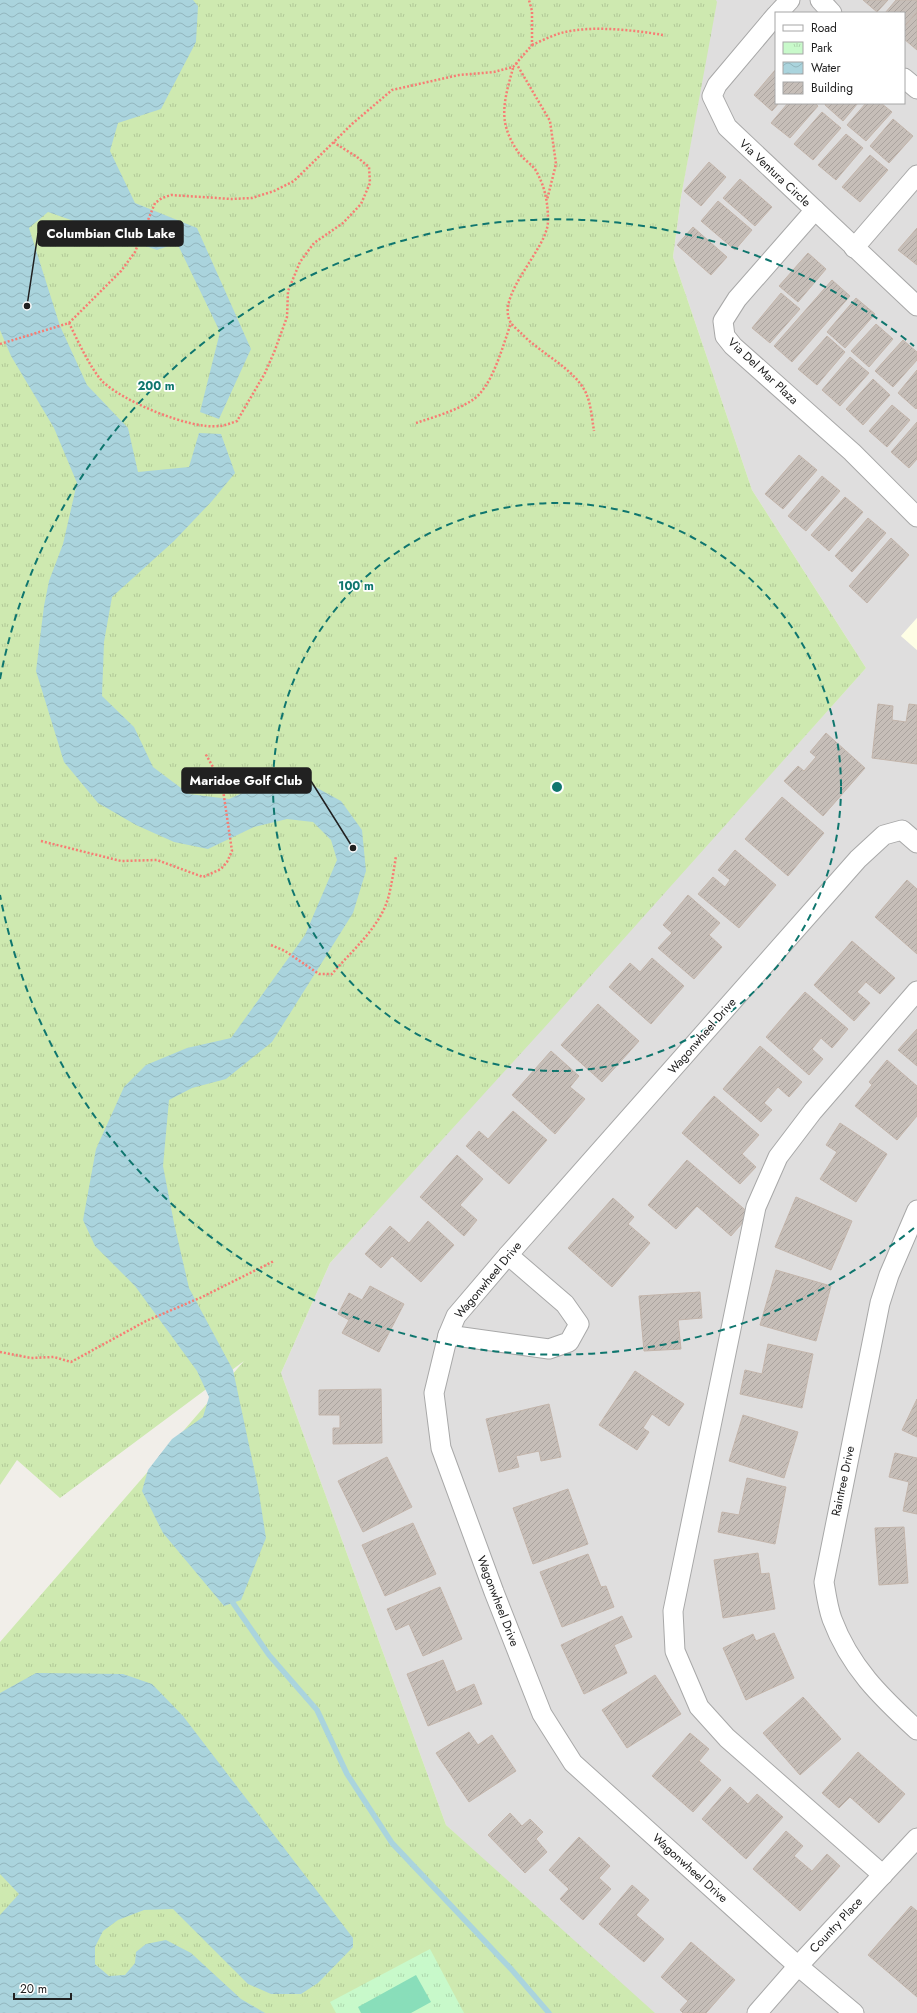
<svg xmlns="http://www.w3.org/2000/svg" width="917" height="2013" font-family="Jost,sans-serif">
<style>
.residential{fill:#dfdede;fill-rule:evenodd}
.education{fill:#fefee5}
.grass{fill:url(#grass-tufts)}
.park{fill:url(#park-tufts)}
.pitch{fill:#89deba}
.water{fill:url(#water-waves)}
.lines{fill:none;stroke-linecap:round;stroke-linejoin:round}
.stream{stroke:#aad4dd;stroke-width:5.5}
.building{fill:url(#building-hatch);stroke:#c3b5ab}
.minor-casing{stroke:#a8a8a8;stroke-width:21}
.path{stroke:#f77d74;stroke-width:2.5;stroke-dasharray:2 2;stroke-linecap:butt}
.minor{stroke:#fff;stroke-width:19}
.ring{fill:none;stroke:#0f766e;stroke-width:2;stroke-dasharray:7 5}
.labels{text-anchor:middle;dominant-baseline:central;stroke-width:3.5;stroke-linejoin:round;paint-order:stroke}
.street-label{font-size:12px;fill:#212121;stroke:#fff}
.centre{fill:#0f766e;stroke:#fff;stroke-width:2}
.ring-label{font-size:12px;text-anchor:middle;font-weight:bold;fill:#0f766e;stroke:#fff;stroke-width:3.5;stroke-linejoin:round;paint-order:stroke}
.leader{fill:none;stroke:#212121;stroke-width:1.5}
.callout-dot{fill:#212121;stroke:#fff;stroke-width:1.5}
.callout{fill:#212121;stroke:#212121;stroke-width:1.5}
.callout-label{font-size:13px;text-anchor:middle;font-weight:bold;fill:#fff}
</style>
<defs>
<pattern id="grass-tufts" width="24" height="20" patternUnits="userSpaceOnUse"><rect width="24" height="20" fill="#cee9b0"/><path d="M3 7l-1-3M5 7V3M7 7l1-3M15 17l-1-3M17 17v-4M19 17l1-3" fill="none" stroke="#b1c897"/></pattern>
<pattern id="park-tufts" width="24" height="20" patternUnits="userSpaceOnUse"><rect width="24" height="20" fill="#c8f9ca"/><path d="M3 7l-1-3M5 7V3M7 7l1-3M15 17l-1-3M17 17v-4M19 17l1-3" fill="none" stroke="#acd5ad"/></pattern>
<pattern id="water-waves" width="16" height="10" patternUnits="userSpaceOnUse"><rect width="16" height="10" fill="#aad4dd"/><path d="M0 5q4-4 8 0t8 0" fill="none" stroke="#92b6bd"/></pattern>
<pattern id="building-hatch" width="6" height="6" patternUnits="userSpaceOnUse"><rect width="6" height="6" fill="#c6beb8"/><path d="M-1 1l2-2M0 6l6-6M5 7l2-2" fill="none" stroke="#aaa39e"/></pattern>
</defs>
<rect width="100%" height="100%" fill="#f1eee9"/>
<!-- residential -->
<path class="residential" d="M716,0H917V618L901,636L917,650V2013H647L446,1825L281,1373L330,1263L866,668L752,490L673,257L681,197ZM776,13H904V103H776Z"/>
<!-- education -->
<polygon class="education" points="917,618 917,650 901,636"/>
<!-- grass -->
<polygon class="grass" points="0,0 716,0 717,2 681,197 673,257 752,490 866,668 544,1028 330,1263 281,1373 446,1825 655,2013 0,2013 0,1642 244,1361 60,1498 17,1460 0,1485"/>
<!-- park -->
<polygon class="park" points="430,1949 464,2013 336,2013 330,2002"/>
<!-- pitch -->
<polygon class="pitch" points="416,1975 431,2002 411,2013 361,2013 358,2007"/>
<!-- water -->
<g class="water">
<polygon points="0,0 193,0 198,6 196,42 161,109 118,123 110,151 135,203 197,228 251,349 219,419 200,412 220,332 177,243 157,250 48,212 29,228 60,326 87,385 128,428 138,472 189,467 199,433 221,434 235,473 212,501 174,541 112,597 104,642 102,696 134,727 153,767 189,794 229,799 273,779 308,783 341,801 362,830 366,871 353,913 272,1042 226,1079 192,1088 169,1100 163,1166 174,1223 189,1288 233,1370 258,1487 266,1538 241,1600 224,1606 163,1533 142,1491 148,1470 172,1439 203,1417 209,1397 197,1371 135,1286 95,1246 83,1220 96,1149 124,1087 146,1065 187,1048 231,1038 305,935 337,860 331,840 313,822 287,819 254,827 208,849 174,842 136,825 98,803 64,762 36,671 44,606 49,581 63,544 77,483 54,428 11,356 0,330"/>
<polygon points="36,1673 123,1674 152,1684 183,1716 353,1938 353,1947 318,1983 301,1994 271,1994 248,1984 173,1909 144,1910 118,1920 103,1931 95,1947 95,1964 109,1976 125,1975 135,1963 136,1952 146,1944 166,1940 191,1953 241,1999 265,2013 0,2013 0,1915 19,1894 0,1874 0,1693"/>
</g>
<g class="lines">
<!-- stream -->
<polyline class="stream" points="233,1603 269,1655 317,1710 347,1774 392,1843 512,1970 549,2013"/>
</g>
<!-- building -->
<g class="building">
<polygon points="863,0 888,0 877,12"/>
<polygon points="896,0 917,0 917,12 904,27 904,13 885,13"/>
<polygon points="917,12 917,50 904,39 904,27"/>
<polygon points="776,69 776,103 779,103 772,111 754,95"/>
<polygon points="788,103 815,103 818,106 790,138 771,123"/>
<polygon points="826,103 858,103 843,121 825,105"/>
<polygon points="866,103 881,103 892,112 866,141 847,125"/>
<polygon points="822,112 841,128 813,160 794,144"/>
<polygon points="893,119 913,136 889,163 870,146"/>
<polygon points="846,134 863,148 836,180 818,165"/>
<polygon points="870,155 888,170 860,202 842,187"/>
<polygon points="709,162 726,177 701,206 684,191"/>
<polygon points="740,179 772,207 755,226 723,198"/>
<polygon points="718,201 752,230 735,250 701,221"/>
<polygon points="693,227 727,257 711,275 677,245"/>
<polygon points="917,228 917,265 898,250"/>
<polygon points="808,253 826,269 798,302 779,286"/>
<polygon points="832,280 850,296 792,362 774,346"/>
<polygon points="781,293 800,309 770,343 752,328"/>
<polygon points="856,298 875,314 845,348 827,332"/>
<polygon points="876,324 893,339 869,367 851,351"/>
<polygon points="827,336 845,352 817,385 798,369"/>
<polygon points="903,340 917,352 917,360 893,387 875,371"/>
<polygon points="850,357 869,373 840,406 822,390"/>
<polygon points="917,370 917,408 916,409 898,393"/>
<polygon points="873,379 890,395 863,425 846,409"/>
<polygon points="892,405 910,420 887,447 869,431"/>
<polygon points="917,422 917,459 909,468 891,452"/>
<polygon points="799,455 817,470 783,509 765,494"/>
<polygon points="822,476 840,491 806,531 788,516"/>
<polygon points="845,497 863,512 829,551 811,535"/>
<polygon points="868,518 886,533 852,572 835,556"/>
<polygon points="891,538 909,555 867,603 849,586"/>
<polygon points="878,704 893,706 892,720 906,722 909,704 917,705 917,764 872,758"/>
<polygon points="826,733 865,768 823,816 784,781 798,766 804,771 816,757 810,752"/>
<polygon points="782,797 824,833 788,876 745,839"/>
<polygon points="735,850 776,885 739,928 698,894 713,877 725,887 730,880 718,870"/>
<polygon points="907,880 917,889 917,954 875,917"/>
<polygon points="688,895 720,923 709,935 722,947 694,979 658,948 672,933 663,925"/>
<polygon points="852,941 895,978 880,994 866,982 857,992 870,1003 854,1021 814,985"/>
<polygon points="652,958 684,986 651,1024 609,987 630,963 640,972"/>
<polygon points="805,992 848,1029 832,1048 821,1038 812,1049 823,1059 809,1075 766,1037"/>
<polygon points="598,1004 639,1041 602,1082 561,1045"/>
<polygon points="917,1029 917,1066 898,1050"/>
<polygon points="760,1046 802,1082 789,1097 778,1087 764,1103 772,1110 761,1122 723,1089"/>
<polygon points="551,1051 579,1076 570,1087 585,1099 555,1134 512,1095"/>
<polygon points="887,1060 917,1086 917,1116 897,1140 855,1106 872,1085 869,1082"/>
<polygon points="714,1096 759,1135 742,1154 756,1167 740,1184 682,1133"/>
<polygon points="513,1111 547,1140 509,1184 466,1146 479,1131 488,1139"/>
<polygon points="840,1123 887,1154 856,1202 820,1179 837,1152 826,1145"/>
<polygon points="457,1155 483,1179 460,1205 477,1220 464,1236 420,1197"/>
<polygon points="687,1160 750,1214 731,1236 697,1206 676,1229 648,1205"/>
<polygon points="796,1197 852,1221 831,1270 775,1247"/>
<polygon points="613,1198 634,1217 628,1224 650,1243 612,1287 568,1248"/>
<polygon points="428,1221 454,1245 421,1282 392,1256 381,1268 365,1254 390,1226 409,1243"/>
<polygon points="776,1270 831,1286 816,1341 760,1325"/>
<polygon points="370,1286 404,1304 379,1352 342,1333 349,1320 338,1314 349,1293 362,1300"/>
<polygon points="700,1292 702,1318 678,1320 681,1349 644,1351 639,1296"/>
<polygon points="768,1344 813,1354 802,1408 740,1394 745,1370 762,1374"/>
<polygon points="635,1371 684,1404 669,1426 652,1414 643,1428 649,1432 637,1450 599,1425"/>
<polygon points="381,1389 382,1443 333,1444 333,1428 340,1428 340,1415 319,1415 319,1390"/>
<polygon points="917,1399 917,1437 902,1430"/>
<polygon points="549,1404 561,1457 541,1461 539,1451 516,1456 519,1467 499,1472 486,1419"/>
<polygon points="743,1415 798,1432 784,1478 729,1461"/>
<polygon points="895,1453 917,1458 917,1514 903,1511 909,1482 889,1477"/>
<polygon points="387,1457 412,1507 363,1532 338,1481"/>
<polygon points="747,1478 786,1487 775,1544 718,1532 722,1512 739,1515"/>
<polygon points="568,1489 588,1544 533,1564 513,1508"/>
<polygon points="413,1523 436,1574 385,1596 362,1545"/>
<polygon points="904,1527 908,1583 879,1585 875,1528"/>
<polygon points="758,1553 761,1574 769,1573 775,1609 723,1618 714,1560"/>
<polygon points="588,1554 601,1587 606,1586 614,1607 562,1627 540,1572"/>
<polygon points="440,1587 462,1639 423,1656 409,1624 396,1630 387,1609"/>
<polygon points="622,1616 632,1637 614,1645 627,1673 584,1694 561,1645"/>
<polygon points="774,1633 794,1678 746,1700 723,1648 753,1634 756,1641"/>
<polygon points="443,1660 456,1692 474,1684 482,1704 428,1726 407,1674"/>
<polygon points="655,1675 681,1714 627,1748 602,1710"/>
<polygon points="803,1697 841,1739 800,1775 763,1733"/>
<polygon points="469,1732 478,1745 492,1735 516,1771 469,1802 436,1753"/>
<polygon points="690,1733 709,1749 699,1761 721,1780 693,1812 652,1776"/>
<polygon points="858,1752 905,1794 879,1823 850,1797 839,1808 822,1793"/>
<polygon points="730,1787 748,1804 757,1794 783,1817 746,1859 702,1819"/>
<polygon points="510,1813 522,1826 530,1819 543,1832 536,1839 547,1852 525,1873 488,1835"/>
<polygon points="786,1831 803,1846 794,1856 812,1871 827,1854 840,1866 800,1911 753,1869"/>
<polygon points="579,1837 610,1866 599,1878 611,1889 583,1920 560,1899 569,1889 549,1870"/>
<polygon points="632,1885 649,1900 636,1915 664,1939 644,1962 599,1924"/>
<polygon points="911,1906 917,1911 917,1997 868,1955"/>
<polygon points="691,1942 735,1980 706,2013 683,2013 680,2010 688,2001 661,1977"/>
</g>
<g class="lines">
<defs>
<g id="minor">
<polyline points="820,0 832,13"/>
<polyline points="778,13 790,0"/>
<polyline points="776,15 717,85 712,96 727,127 917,306"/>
<polyline points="904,78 917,89"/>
<polyline points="815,210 737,299 723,321 725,336 733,346 852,452 917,517"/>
<polyline points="854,248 917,175"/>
<path d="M917,1210L889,1275L880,1303L824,1582C826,1594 828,1608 832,1619C850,1667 880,1696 917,1730"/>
<polyline points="448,1335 549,1349 569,1342 579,1324 565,1304 508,1255"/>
<polyline points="883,1875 727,1738 699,1707 675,1651 673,1611 756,1207 778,1157 813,1111 917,991"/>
<polyline points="757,2013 798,1966 917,1838"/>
<polyline points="854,2013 798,1966 573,1763 542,1714 494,1592 441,1448 434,1393 448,1335 456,1316 508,1255 858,859 884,835 902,830 917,843"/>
</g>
</defs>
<!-- minor casing -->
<use href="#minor" class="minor-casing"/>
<!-- path -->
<g class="path">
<path d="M532,45C541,41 551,36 561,33C591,25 633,30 663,35"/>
<polyline points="516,63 550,121 556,164 547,200"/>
<path d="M513,68C508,87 500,110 507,130C509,137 514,146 518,152C522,158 530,163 535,169C545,186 548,202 548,221C548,249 494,296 511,323C514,327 519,331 522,334C541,354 574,368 586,393C591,404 592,419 594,431"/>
<polyline points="69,323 121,271 135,252 155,203 162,198 171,195 232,199 252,198 274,191 294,181 352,124 392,90 459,75 494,72 513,67 532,45 532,11 529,0"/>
<path d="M0,344L69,323C78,341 89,366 102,381C122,401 191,430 219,426C225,426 231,423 237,421L265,373L275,350L287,317L288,291L300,262L314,243L343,223L361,204L370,183L369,167L357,157L333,142"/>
<path d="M416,423C434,417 455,411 471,401C492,389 503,345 511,323"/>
<polyline points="41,841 121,861 157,860 203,877 221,869 227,862 232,851 222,783 205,753"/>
<path d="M271,945L285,951L319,974H332C352,950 381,927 389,895C392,882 394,869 396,856"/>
<polyline points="0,1352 31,1358 54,1357 71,1362 146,1321 202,1297 274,1261"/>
</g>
<!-- minor -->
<use href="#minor" class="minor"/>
</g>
<!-- distance rings -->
<g class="ring">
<circle cx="557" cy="787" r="284"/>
<path d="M914 1228A567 567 0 0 1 0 895M0 679A567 567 0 0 1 914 346"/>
</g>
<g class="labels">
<!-- street labels -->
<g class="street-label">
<text transform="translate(775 173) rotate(43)">Via Ventura Circle</text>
<text transform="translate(763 371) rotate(43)">Via Del Mar Plaza</text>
<text transform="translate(702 1036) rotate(-49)">Wagonwheel Drive</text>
<text transform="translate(488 1280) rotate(-50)">Wagonwheel Drive</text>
<text transform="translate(843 1481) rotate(-78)">Raintree Drive</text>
<text transform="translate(498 1601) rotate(69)">Wagonwheel Drive</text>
<text transform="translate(690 1868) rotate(42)">Wagonwheel Drive</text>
<text transform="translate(836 1925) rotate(-47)">Country Place</text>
</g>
</g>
<circle cx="557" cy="787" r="6" class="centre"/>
<g class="ring-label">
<text x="156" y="390">200 m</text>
<text x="356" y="590">100 m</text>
</g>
<!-- callouts -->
<path class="leader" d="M27 306L38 233M353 848L311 781"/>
<g class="callout-dot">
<circle cx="27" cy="306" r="4"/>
<circle cx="353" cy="848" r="4"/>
</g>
<g class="callout">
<rect x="38" y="221" width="145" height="25" rx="4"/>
<rect x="182" y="768" width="129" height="25" rx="4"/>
</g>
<g class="callout-label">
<text x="111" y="238">Columbian Club Lake</text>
<text x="246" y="785">Maridoe Golf Club</text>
</g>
<!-- legend -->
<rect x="775" y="12" width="130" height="92" fill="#ffffff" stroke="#a6a6a6"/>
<rect x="783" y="25" width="20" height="6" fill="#ffffff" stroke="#a6a6a6"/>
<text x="811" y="32" font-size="12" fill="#212121">Road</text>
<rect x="783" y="42" width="20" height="12" fill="url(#park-tufts)" stroke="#a6a6a6"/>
<text x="811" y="52" font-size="12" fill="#212121">Park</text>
<rect x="783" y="62" width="20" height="12" fill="url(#water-waves)" stroke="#a6a6a6"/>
<text x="811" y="72" font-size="12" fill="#212121">Water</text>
<rect x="783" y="82" width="20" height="12" fill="url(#building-hatch)" stroke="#a6a6a6"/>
<text x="811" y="92" font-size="12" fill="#212121">Building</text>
<!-- scale -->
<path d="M14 1993v6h57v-6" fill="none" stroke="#212121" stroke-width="2"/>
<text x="20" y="1993" font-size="12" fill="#212121" stroke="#ffffff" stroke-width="3" paint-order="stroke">20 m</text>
</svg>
